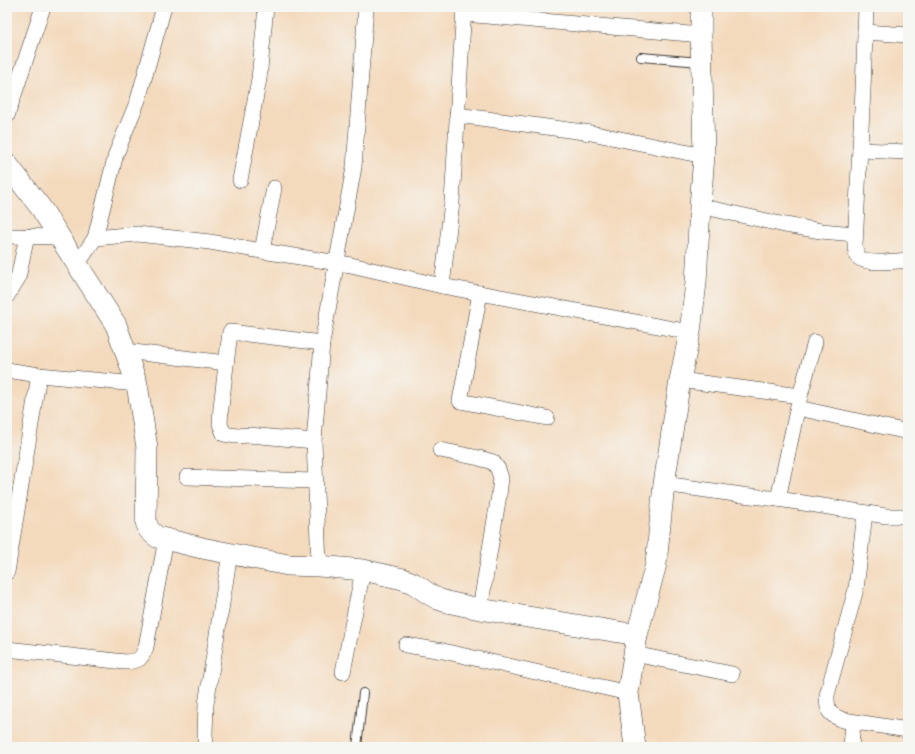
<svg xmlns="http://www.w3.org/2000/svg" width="915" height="754" font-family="'Indie Flower',sans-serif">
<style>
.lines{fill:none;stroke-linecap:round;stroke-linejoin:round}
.lane-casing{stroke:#3c3834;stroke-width:10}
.street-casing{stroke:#3c3834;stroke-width:16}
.secondary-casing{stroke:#3c3834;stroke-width:22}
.lane{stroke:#fff;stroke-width:8}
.street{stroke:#fff;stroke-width:15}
.secondary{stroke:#fff;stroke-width:21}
</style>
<rect width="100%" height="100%" fill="#f6f6f2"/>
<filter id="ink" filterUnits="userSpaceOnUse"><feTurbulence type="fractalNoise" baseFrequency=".025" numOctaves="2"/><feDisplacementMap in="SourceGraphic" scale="8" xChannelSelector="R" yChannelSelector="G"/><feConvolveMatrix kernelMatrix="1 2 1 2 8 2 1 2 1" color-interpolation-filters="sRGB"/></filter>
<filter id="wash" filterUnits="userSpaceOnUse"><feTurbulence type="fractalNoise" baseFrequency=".012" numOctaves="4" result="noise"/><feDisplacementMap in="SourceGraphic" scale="16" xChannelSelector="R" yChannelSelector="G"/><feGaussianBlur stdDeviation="0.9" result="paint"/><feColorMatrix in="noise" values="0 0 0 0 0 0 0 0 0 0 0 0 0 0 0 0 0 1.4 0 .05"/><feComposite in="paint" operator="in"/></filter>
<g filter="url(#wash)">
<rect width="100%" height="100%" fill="#f4dabd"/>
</g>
<g filter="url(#ink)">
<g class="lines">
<defs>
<g id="lane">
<polyline points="641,57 700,62"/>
<polyline points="357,747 363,693"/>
</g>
<g id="street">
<path d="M866,7L863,90L855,245C855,249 856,253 858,257C865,265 898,261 908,260"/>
<polyline points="464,14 701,35"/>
<polyline points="865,32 908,35"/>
<polyline points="457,115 591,133 704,156"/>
<polyline points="7,116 43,7"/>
<polyline points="860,150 908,152"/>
<polyline points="240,180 259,79 266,7"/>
<polyline points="700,206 785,225 821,231 855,234"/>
<polyline points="7,236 59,237"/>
<polyline points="95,238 137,234 210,242 262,251 351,265 442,286 690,332"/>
<polyline points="262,251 274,188"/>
<polyline points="77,265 95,238 116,154 138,100 164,7"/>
<polyline points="442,286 452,202 464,7"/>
<polyline points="480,293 460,401 547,418"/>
<polyline points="7,296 18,278 27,236"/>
<polyline points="125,351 226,363"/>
<polyline points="7,370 39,375 137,384"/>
<polyline points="680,380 800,396"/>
<polyline points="798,408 908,432"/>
<polyline points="314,441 249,435 236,436 224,434 220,424 221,407 230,332 322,343"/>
<polyline points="440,450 479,458 493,462 498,469 501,478 499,495 480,609"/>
<polyline points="187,477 315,481"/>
<polyline points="664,484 742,495 778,499 886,516 908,516"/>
<polyline points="778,499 800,396 815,342"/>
<path d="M865,513L856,589L827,695C827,711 828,714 843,720L908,730"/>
<polyline points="319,566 314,441 322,343 354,167 366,7"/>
<polyline points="7,572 39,375"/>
<polyline points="406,645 443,651 628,693"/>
<path d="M7,649L125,662C139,661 141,660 146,647L166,539"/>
<polyline points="634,654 732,674"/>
<polyline points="343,672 363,570"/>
<polyline points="206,747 205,734 206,704 230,553"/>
<polyline points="851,747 853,722"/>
</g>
<g id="secondary">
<polyline points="7,164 41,208 116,325 137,384 147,448 146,522 149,530 157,537 202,548 288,565 319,566 363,570 403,579 413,583 429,594 438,599 447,602 480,609 637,635"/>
<polyline points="635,747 628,693 637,635 656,564 664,484 680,380 690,332 696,283 700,206 704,156 701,35 701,7"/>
</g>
</defs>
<!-- lane casing -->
<use href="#lane" class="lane-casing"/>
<!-- street casing -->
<use href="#street" class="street-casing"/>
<!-- secondary casing -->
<use href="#secondary" class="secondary-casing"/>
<!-- lane -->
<use href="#lane" class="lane"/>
<!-- street -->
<use href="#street" class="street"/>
<!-- secondary -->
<use href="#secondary" class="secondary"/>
</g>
</g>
<!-- margin -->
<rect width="915" height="754" fill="none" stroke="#f6f6f2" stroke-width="24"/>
</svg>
